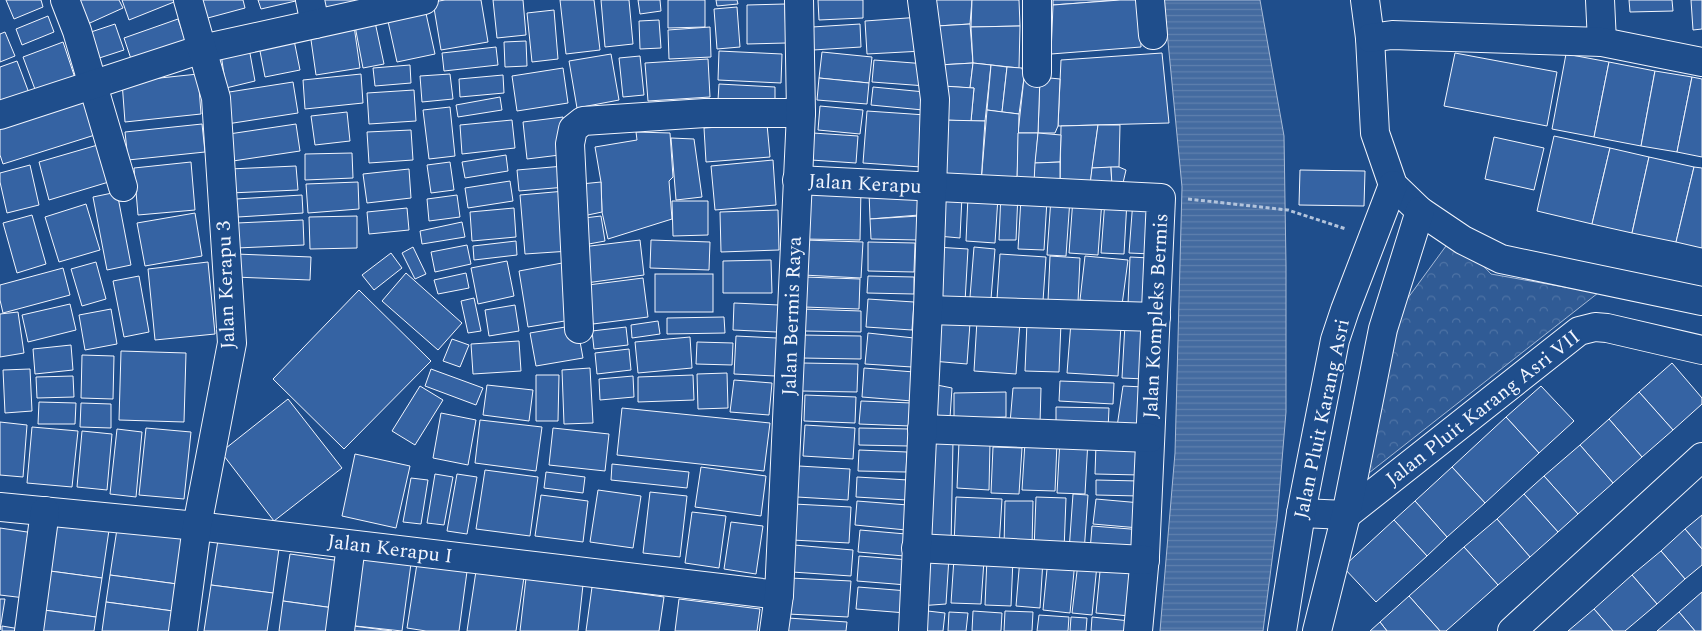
<svg xmlns="http://www.w3.org/2000/svg" width="1702" height="631" font-family="Spectral,serif">
<style>
.forest{fill:url(#forest-crowns);stroke:#a8bbd7}
.water{fill:url(#water-rules);stroke:#a8bbd7}
.building{fill:#3563a3;stroke:#f2f6ff}
.lines{fill:none;stroke-linecap:round;stroke-linejoin:round}
.minor-casing{stroke:#f2f6ff;stroke-width:30}
.path{stroke:#b3c4dc;stroke-width:3;stroke-dasharray:4 2.5;stroke-linecap:butt}
.minor{stroke:#1f4e8c;stroke-width:28}
.labels{text-anchor:middle;dominant-baseline:central;stroke-width:4;stroke-linejoin:round;paint-order:stroke}
.street-label{font-size:20px;fill:#f2f6ff;stroke:#1f4e8c}
</style>
<defs>
<pattern id="forest-crowns" width="20" height="18" patternUnits="userSpaceOnUse" patternTransform="scale(1.25)"><rect width="20" height="18" fill="#305b95"/><path d="M2 6a3 3 0 1 1 6 0M12 15a3 3 0 1 1 6 0" fill="none" stroke="#4e73a5"/></pattern>
<pattern id="water-rules" width="6" height="5" patternUnits="userSpaceOnUse" patternTransform="scale(1.25)"><rect width="6" height="5" fill="#446ba0"/><path d="M0 2.5h6" fill="none" stroke="#5f81ae"/></pattern>
</defs>
<rect width="100%" height="100%" fill="#1f4e8c"/>
<!-- forest -->
<polygon class="forest" points="1454,235 1491,274 1598,293 1346,491 1405,302"/>
<!-- water -->
<polygon class="water" points="1164,0 1260,0 1284,136 1286,266 1286,412 1277,521 1263,631 1160,631 1175,453 1182,187"/>
<!-- building -->
<g class="building">
<polygon points="6,0 41,0 43,7 14,19"/>
<polygon points="68,0 119,0 123,8 81,27"/>
<polygon points="122,0 179,0 129,20"/>
<polygon points="200,0 243,0 245,8 204,19"/>
<polygon points="258,0 300,0 261,9"/>
<polygon points="313,0 376,0 316,14"/>
<polygon points="445,0 481,0 488,42 441,50 433,2"/>
<polygon points="493,0 523,0 526,35 497,38"/>
<polygon points="560,0 594,0 600,50 566,54"/>
<polygon points="601,0 629,0 633,44 605,47"/>
<polygon points="638,0 660,0 661,11 640,14"/>
<polygon points="668,0 705,0 705,27 668,28"/>
<polygon points="716,0 737,0 738,4 717,6"/>
<polygon points="818,0 863,0 863,18 819,20"/>
<polygon points="932,0 972,0 970,24 937,26"/>
<polygon points="972,0 1019,0 1020,26 971,27"/>
<polygon points="1053,0 1120,0 1053,5"/>
<polygon points="1120,0 1140,0 1141,47 1051,54 1053,5"/>
<polygon points="1629,0 1672,0 1673,11 1630,12"/>
<polygon points="1691,0 1702,0 1702,29 1693,30"/>
<polygon points="785,4 786,43 747,44 747,5"/>
<polygon points="737,7 740,47 717,49 714,9"/>
<polygon points="425,9 435,54 397,62 387,17"/>
<polygon points="554,10 558,59 532,62 527,13"/>
<polygon points="48,16 54,32 22,45 16,29"/>
<polygon points="921,17 923,51 867,54 865,21"/>
<polygon points="178,19 188,48 134,68 124,38"/>
<polygon points="659,20 661,48 640,49 639,21"/>
<polygon points="375,22 384,64 363,68 355,26"/>
<polygon points="115,24 124,50 87,62 79,36"/>
<polygon points="860,24 861,47 813,50 812,27"/>
<polygon points="970,24 973,63 939,65 937,26"/>
<polygon points="354,26 360,68 316,75 310,33"/>
<polygon points="1020,26 1019,68 973,63 971,27"/>
<polygon points="710,27 711,57 669,59 668,30"/>
<polygon points="5,32 15,56 0,62 0,34"/>
<polygon points="294,40 300,70 265,77 259,46"/>
<polygon points="526,41 527,66 505,67 504,42"/>
<polygon points="63,42 75,78 36,92 23,57"/>
<polygon points="496,47 498,65 444,71 442,53"/>
<polygon points="249,48 255,81 226,88 221,54"/>
<polygon points="719,51 782,54 781,83 718,80"/>
<polygon points="822,52 872,57 869,83 819,78"/>
<polygon points="1162,53 1169,123 1058,126 1061,60"/>
<polygon points="1455,53 1557,72 1547,126 1444,106"/>
<polygon points="611,54 619,100 577,108 569,61"/>
<polygon points="1566,54 1609,62 1594,137 1552,129"/>
<polygon points="640,56 644,95 623,97 619,58"/>
<polygon points="708,59 710,97 648,101 645,63"/>
<polygon points="874,60 927,64 926,86 872,82"/>
<polygon points="17,61 29,93 0,105 0,67"/>
<polygon points="1609,62 1655,71 1641,146 1594,137"/>
<polygon points="973,63 970,88 943,86 939,65"/>
<polygon points="973,63 991,65 985,121 971,121 974,88 970,88"/>
<polygon points="410,65 411,83 375,86 373,68"/>
<polygon points="991,65 1007,67 1002,112 987,110"/>
<polygon points="1007,67 1022,68 1024,78 1019,114 1002,112"/>
<polygon points="563,68 568,103 517,111 512,76"/>
<polygon points="1655,71 1692,77 1677,152 1641,146"/>
<polygon points="198,74 201,114 125,122 122,82"/>
<polygon points="361,74 363,103 305,109 303,80"/>
<polygon points="450,74 453,99 422,102 420,76"/>
<polygon points="503,75 504,93 460,97 459,79"/>
<polygon points="1040,77 1060,79 1058,126 1055,133 1038,133"/>
<polygon points="1040,77 1038,133 1018,133 1024,78"/>
<polygon points="1692,77 1702,79 1702,157 1677,152"/>
<polygon points="819,78 869,83 867,104 817,100"/>
<polygon points="293,82 298,113 227,124 223,93"/>
<polygon points="719,84 775,87 775,102 718,100"/>
<polygon points="943,86 974,88 971,121 942,120"/>
<polygon points="873,87 925,92 923,110 871,105"/>
<polygon points="414,90 416,121 369,124 367,93"/>
<polygon points="86,93 98,134 3,164 0,155 0,119"/>
<polygon points="500,97 502,110 458,117 456,105"/>
<polygon points="820,106 863,110 860,134 818,130"/>
<polygon points="450,107 455,156 429,159 423,110"/>
<polygon points="987,110 1019,114 1017,183 981,183"/>
<polygon points="867,111 926,115 921,167 863,163"/>
<polygon points="347,112 350,141 315,145 311,116"/>
<polygon points="563,117 568,154 527,159 523,122"/>
<polygon points="512,120 515,148 462,154 460,125"/>
<polygon points="942,120 985,121 981,183 937,180"/>
<polygon points="202,124 205,152 128,160 125,132"/>
<polygon points="296,124 300,151 233,161 229,134"/>
<polygon points="767,124 770,157 706,162 704,128"/>
<polygon points="1098,125 1090,185 1060,184 1061,126"/>
<polygon points="1098,125 1120,125 1119,167 1092,168"/>
<polygon points="411,130 413,160 369,163 367,132"/>
<polygon points="636,132 670,133 673,177 669,181 672,219 608,239 602,212 601,182 595,147 637,140"/>
<polygon points="813,133 858,136 856,163 811,160"/>
<polygon points="1018,133 1038,133 1034,183 1017,183"/>
<polygon points="1038,133 1061,135 1060,162 1035,163"/>
<polygon points="1554,136 1610,148 1592,224 1537,211"/>
<polygon points="1494,137 1544,148 1534,190 1485,179"/>
<polygon points="671,138 694,139 702,197 676,200"/>
<polygon points="101,144 112,181 49,200 39,162"/>
<polygon points="1610,148 1649,157 1632,233 1592,224"/>
<polygon points="352,153 353,178 305,180 305,154"/>
<polygon points="506,155 508,171 465,178 462,162"/>
<polygon points="1649,157 1694,167 1676,242 1632,233"/>
<polygon points="773,160 776,205 715,210 711,166"/>
<polygon points="191,162 195,210 138,215 134,168"/>
<polygon points="450,162 454,190 431,193 427,165"/>
<polygon points="1060,162 1060,184 1034,183 1035,163"/>
<polygon points="30,165 39,205 7,213 0,182 0,173"/>
<polygon points="296,166 298,190 230,193 229,169"/>
<polygon points="564,166 566,187 519,191 517,170"/>
<polygon points="1111,167 1112,189 1090,185 1092,168"/>
<polygon points="1111,167 1119,167 1126,170 1123,183 1112,186"/>
<polygon points="1694,167 1702,168 1702,248 1676,242"/>
<polygon points="409,169 411,198 367,203 363,174"/>
<polygon points="1300,170 1365,171 1364,206 1299,205"/>
<polygon points="510,181 513,201 468,208 465,188"/>
<polygon points="358,182 359,209 308,213 306,184"/>
<polygon points="601,182 602,212 583,216 581,184"/>
<polygon points="805,188 861,188 860,240 804,239"/>
<polygon points="918,189 919,215 870,219 869,192"/>
<polygon points="565,191 570,251 525,254 520,195"/>
<polygon points="117,192 131,265 107,270 93,197"/>
<polygon points="1001,192 1018,193 1016,240 999,240"/>
<polygon points="302,195 303,213 238,217 236,199"/>
<polygon points="457,195 460,217 429,221 427,199"/>
<polygon points="940,195 962,196 960,238 938,236"/>
<polygon points="968,196 998,197 995,243 966,241"/>
<polygon points="1021,198 1047,200 1044,250 1018,249"/>
<polygon points="1051,198 1070,199 1066,256 1047,255"/>
<polygon points="1073,198 1102,200 1098,255 1069,253"/>
<polygon points="1105,200 1127,201 1124,254 1101,253"/>
<polygon points="1133,200 1156,202 1152,254 1129,253"/>
<polygon points="672,201 708,201 708,235 673,236"/>
<polygon points="86,204 100,250 59,262 45,217"/>
<polygon points="407,208 409,230 369,234 367,212"/>
<polygon points="514,208 516,237 472,241 470,212"/>
<polygon points="778,210 779,250 721,252 720,212"/>
<polygon points="195,213 202,256 145,266 137,223"/>
<polygon points="32,215 46,264 17,273 3,223"/>
<polygon points="357,216 357,248 310,249 309,217"/>
<polygon points="601,216 605,241 578,246 576,219"/>
<polygon points="919,216 918,240 871,239 870,219"/>
<polygon points="303,220 304,245 237,248 237,223"/>
<polygon points="462,222 465,237 422,244 420,231"/>
<polygon points="640,240 644,275 586,283 582,247"/>
<polygon points="651,240 710,242 709,270 650,268"/>
<polygon points="805,240 863,242 861,278 803,275"/>
<polygon points="516,241 517,255 474,260 473,246"/>
<polygon points="868,242 915,243 914,272 868,271"/>
<polygon points="467,245 471,264 435,272 431,252"/>
<polygon points="413,247 426,274 415,279 402,253"/>
<polygon points="936,247 968,249 965,302 933,301"/>
<polygon points="974,247 995,249 991,299 970,297"/>
<polygon points="391,253 402,268 374,290 362,275"/>
<polygon points="236,254 311,257 310,280 234,277"/>
<polygon points="1000,254 1046,257 1043,301 997,299"/>
<polygon points="1050,256 1080,258 1078,302 1048,301"/>
<polygon points="1085,256 1128,260 1122,305 1080,300"/>
<polygon points="1130,257 1150,258 1148,305 1128,304"/>
<polygon points="771,260 772,293 723,293 723,261"/>
<polygon points="507,261 514,296 478,304 471,268"/>
<polygon points="96,262 106,299 82,306 71,269"/>
<polygon points="208,262 215,334 155,340 148,269"/>
<polygon points="562,263 571,320 528,327 519,271"/>
<polygon points="63,268 70,295 3,313 0,300 0,285"/>
<polygon points="406,273 462,323 438,350 382,301"/>
<polygon points="466,273 469,288 438,294 434,280"/>
<rect x="655" y="274" width="58" height="38"/>
<polygon points="139,276 149,332 124,337 113,281"/>
<polygon points="868,276 914,277 914,294 867,293"/>
<polygon points="805,277 860,279 859,309 804,307"/>
<polygon points="643,278 648,317 593,324 588,285"/>
<polygon points="359,290 431,361 344,449 273,379"/>
<polygon points="474,298 481,331 468,333 461,301"/>
<polygon points="868,299 914,302 912,330 866,327"/>
<polygon points="734,303 779,305 777,332 733,330"/>
<polygon points="70,304 76,330 28,342 22,315"/>
<polygon points="515,305 519,331 489,336 485,310"/>
<polygon points="111,309 117,344 85,350 79,315"/>
<polygon points="803,309 861,311 861,332 803,331"/>
<polygon points="18,312 24,353 0,357 0,314"/>
<polygon points="724,317 725,333 667,334 667,318"/>
<polygon points="977,320 1020,322 1016,374 974,371"/>
<polygon points="658,321 660,334 632,338 631,325"/>
<polygon points="935,321 970,323 967,364 932,361"/>
<polygon points="1027,322 1061,323 1059,372 1025,371"/>
<polygon points="1071,322 1121,325 1118,376 1067,373"/>
<polygon points="1125,324 1148,326 1145,379 1122,378"/>
<polygon points="577,325 583,358 536,366 530,333"/>
<polygon points="626,327 628,345 594,349 592,331"/>
<polygon points="868,333 914,338 912,367 865,364"/>
<polygon points="802,335 861,336 861,359 801,358"/>
<polygon points="736,336 777,338 775,376 734,374"/>
<polygon points="690,337 692,368 638,373 635,342"/>
<polygon points="452,339 469,345 460,367 443,361"/>
<polygon points="519,341 521,371 473,374 471,344"/>
<polygon points="697,342 733,343 732,365 696,364"/>
<polygon points="71,345 73,370 35,374 33,349"/>
<polygon points="629,349 631,370 597,374 595,353"/>
<polygon points="121,351 186,353 184,422 119,420"/>
<polygon points="82,355 114,356 113,399 81,398"/>
<polygon points="802,363 858,364 857,392 801,391"/>
<polygon points="1672,363 1702,398 1702,404 1673,430 1639,392"/>
<polygon points="590,368 593,423 564,424 562,370"/>
<polygon points="864,368 914,372 912,401 862,397"/>
<polygon points="30,369 32,411 5,413 3,370"/>
<polygon points="431,369 483,388 476,405 425,386"/>
<polygon points="727,373 728,408 698,409 697,374"/>
<polygon points="536,375 559,375 558,421 536,421"/>
<polygon points="693,375 694,400 638,402 638,377"/>
<polygon points="73,376 74,397 37,398 36,377"/>
<polygon points="633,376 634,397 600,400 599,379"/>
<polygon points="734,380 772,383 769,415 730,412"/>
<polygon points="1060,381 1114,383 1113,404 1059,401"/>
<polygon points="932,384 952,388 950,418 928,418"/>
<polygon points="487,385 533,390 529,421 483,415"/>
<polygon points="420,386 443,400 415,445 392,431"/>
<polygon points="1123,386 1144,387 1141,429 1117,427"/>
<polygon points="1541,386 1574,421 1539,453 1506,417"/>
<polygon points="1013,388 1041,388 1040,424 1010,423"/>
<polygon points="1006,392 1006,417 954,418 954,393"/>
<polygon points="1639,392 1673,430 1642,457 1609,419"/>
<polygon points="805,395 856,397 855,423 804,421"/>
<polygon points="288,399 342,468 274,521 221,452"/>
<polygon points="861,401 912,403 910,426 859,424"/>
<polygon points="39,402 76,403 75,424 38,424"/>
<polygon points="81,403 111,404 111,428 80,427"/>
<polygon points="1056,407 1109,408 1108,430 1056,428"/>
<polygon points="622,408 770,423 764,471 617,455"/>
<polygon points="441,413 476,420 468,465 433,458"/>
<polygon points="1506,417 1539,453 1485,503 1452,467"/>
<polygon points="1609,419 1642,457 1613,483 1580,445"/>
<polygon points="480,420 542,427 536,471 475,463"/>
<polygon points="0,422 27,425 23,477 0,475"/>
<polygon points="805,425 855,428 853,459 803,456"/>
<polygon points="32,427 78,431 72,487 27,483"/>
<polygon points="146,428 191,432 184,499 139,495"/>
<polygon points="553,428 609,434 605,471 549,465"/>
<polygon points="859,428 910,429 909,446 859,445"/>
<polygon points="117,429 142,432 136,497 110,494"/>
<polygon points="82,431 112,434 107,490 77,487"/>
<polygon points="928,438 953,441 951,546 922,545"/>
<polygon points="1060,439 1088,440 1085,494 1057,493"/>
<polygon points="959,442 990,443 989,490 957,488"/>
<polygon points="1025,442 1057,443 1055,491 1022,490"/>
<polygon points="1096,444 1141,445 1140,475 1095,474"/>
<polygon points="1580,445 1613,483 1578,514 1544,476"/>
<polygon points="993,447 1022,448 1019,494 991,493"/>
<polygon points="859,450 907,452 906,472 858,471"/>
<polygon points="355,454 410,466 396,528 342,516"/>
<polygon points="612,464 689,472 687,488 611,480"/>
<polygon points="799,466 850,469 848,500 797,497"/>
<polygon points="701,467 766,476 761,516 695,507"/>
<polygon points="1452,467 1485,503 1447,537 1415,501"/>
<polygon points="485,470 538,477 530,536 476,529"/>
<polygon points="546,472 585,477 583,493 544,488"/>
<polygon points="435,474 453,477 444,525 427,523"/>
<polygon points="457,474 477,477 467,534 447,531"/>
<polygon points="1544,476 1578,514 1558,532 1524,494"/>
<polygon points="857,477 908,480 907,500 856,497"/>
<polygon points="411,478 428,480 421,524 403,522"/>
<polygon points="1096,480 1139,481 1139,496 1096,495"/>
<polygon points="598,490 641,496 633,548 590,542"/>
<polygon points="650,492 687,496 680,557 643,553"/>
<polygon points="1073,494 1088,495 1084,553 1069,551"/>
<polygon points="1524,494 1558,532 1530,557 1497,519"/>
<polygon points="541,495 588,501 583,542 535,536"/>
<polygon points="956,497 1002,499 999,547 954,545"/>
<polygon points="1036,497 1066,498 1064,551 1034,550"/>
<polygon points="1096,499 1141,503 1139,528 1093,524"/>
<polygon points="857,501 908,505 906,530 855,525"/>
<polygon points="1005,501 1033,501 1032,548 1004,548"/>
<polygon points="1415,501 1447,537 1427,556 1394,520"/>
<polygon points="794,504 851,507 849,543 792,540"/>
<polygon points="692,512 726,516 719,568 685,563"/>
<polygon points="1702,515 1702,549 1685,529"/>
<polygon points="1497,519 1530,557 1498,585 1464,547"/>
<polygon points="1394,520 1427,556 1376,602 1343,567"/>
<polygon points="57,522 109,530 102,578 50,571"/>
<polygon points="731,522 763,526 756,574 724,569"/>
<polygon points="1092,526 1143,530 1140,555 1090,551"/>
<polygon points="0,528 34,533 25,598 0,595"/>
<polygon points="117,529 184,538 177,584 110,575"/>
<polygon points="1685,529 1702,549 1702,565 1685,579 1661,551"/>
<polygon points="860,530 906,534 904,556 858,552"/>
<polygon points="218,540 279,548 273,593 211,585"/>
<polygon points="794,545 853,550 851,576 792,572"/>
<polygon points="1464,547 1498,585 1446,631 1440,631 1409,596"/>
<polygon points="358,549 412,556 402,631 346,625"/>
<polygon points="1661,551 1685,579 1657,604 1632,575"/>
<polygon points="290,554 348,562 341,609 283,601"/>
<polygon points="859,556 910,560 907,585 857,581"/>
<polygon points="418,557 468,564 459,631 426,631 407,628"/>
<polygon points="949,557 946,604 918,606 921,558"/>
<polygon points="954,558 984,560 981,604 951,603"/>
<polygon points="987,558 1013,559 1011,606 985,605"/>
<polygon points="1020,558 1043,560 1040,608 1016,606"/>
<polygon points="1048,559 1075,561 1070,613 1043,610"/>
<polygon points="1101,561 1135,564 1130,616 1096,613"/>
<polygon points="1078,563 1097,565 1092,615 1072,613"/>
<polygon points="50,571 102,578 96,617 44,610"/>
<polygon points="476,571 524,577 516,631 467,631"/>
<polygon points="110,575 177,584 173,611 106,602"/>
<polygon points="1632,575 1657,604 1625,631 1613,631 1594,609"/>
<polygon points="526,578 583,585 578,631 520,631"/>
<polygon points="790,578 851,581 848,617 788,614"/>
<polygon points="211,585 273,593 267,631 204,631"/>
<polygon points="592,587 664,597 659,631 586,631"/>
<polygon points="858,587 908,591 906,613 856,609"/>
<polygon points="1702,592 1702,631 1695,631 1679,612"/>
<polygon points="1409,596 1440,631 1387,631 1380,622"/>
<polygon points="0,599 5,599 0,630"/>
<polygon points="679,599 760,609 757,631 675,631"/>
<polygon points="283,601 341,609 338,631 279,631"/>
<polygon points="106,602 173,611 171,631 102,631"/>
<polygon points="1594,609 1613,631 1568,631"/>
<polygon points="44,610 96,617 94,631 41,631"/>
<polygon points="919,610 945,613 943,631 918,631"/>
<polygon points="973,611 1002,613 1001,631 972,631"/>
<polygon points="1005,611 1033,612 1032,631 1004,631"/>
<polygon points="949,612 968,613 966,631 948,631"/>
<polygon points="1679,612 1695,631 1657,631"/>
<polygon points="1039,615 1069,617 1068,631 1037,631"/>
<polygon points="1071,617 1087,618 1086,631 1070,631"/>
<polygon points="1092,617 1130,621 1128,631 1091,631"/>
<polygon points="788,618 847,622 846,631 787,631"/>
<polygon points="1380,622 1387,631 1370,631"/>
<polygon points="346,625 392,631 346,631"/>
<polygon points="2,626 26,630 26,631 2,631"/>
</g>
<g class="lines">
<defs>
<g id="minor">
<polyline points="65,0 77,31 123,187"/>
<polyline points="310,0 315,24"/>
<polyline points="1150,0 1153,35"/>
<polyline points="1365,0 1370,38 1375,133 1393,185 1420,211 1463,240 1501,259 1702,301"/>
<polyline points="1600,0 1602,42"/>
<polyline points="1370,38 1392,35 1602,42 1702,62"/>
<polyline points="1037,73 1037,0"/>
<polyline points="0,115 202,49 424,0"/>
<polyline points="797,180 1161,198 1145,556 1138,631"/>
<polyline points="928,310 1156,317"/>
<polyline points="579,329 570,144 573,129 583,121 705,113 801,113"/>
<polyline points="922,429 1150,438"/>
<polyline points="0,507 197,526 779,595"/>
<polyline points="1301,513 1346,515 1579,331 1595,327 1607,328 1702,350"/>
<polyline points="916,548 1145,560"/>
<polyline points="29,631 45,511"/>
<polyline points="183,631 197,526 232,343 216,98 188,0"/>
<polyline points="340,631 351,545"/>
<polyline points="774,631 779,595 801,113 799,0"/>
<polyline points="913,631 928,310 935,99 922,0"/>
<polyline points="1282,631 1301,513 1335,340 1345,310 1393,185"/>
<polyline points="1317,631 1346,515 1383,329 1420,211"/>
<polyline points="1512,631 1702,457"/>
</g>
</defs>
<!-- minor casing -->
<use href="#minor" class="minor-casing"/>
<!-- path -->
<polyline class="path" points="1188,199 1288,210 1346,229"/>
<!-- minor -->
<use href="#minor" class="minor"/>
</g>
<g class="labels">
<!-- street labels -->
<g class="street-label">
<text transform="translate(865 184) rotate(3)">Jalan Kerapu</text>
<text transform="translate(226 285) rotate(-92)">Jalan Kerapu 3</text>
<text transform="translate(792 316) rotate(-88)">Jalan Bermis Raya</text>
<text transform="translate(1156 316) rotate(-87)">Jalan Kompleks Bermis</text>
<text transform="translate(1483 408) rotate(-38)">Jalan Pluit Karang Asri VII</text>
<text transform="translate(1322 419) rotate(-78)">Jalan Pluit Karang Asri</text>
<text transform="translate(390 549) rotate(7)">Jalan Kerapu I</text>
</g>
</g>
</svg>
